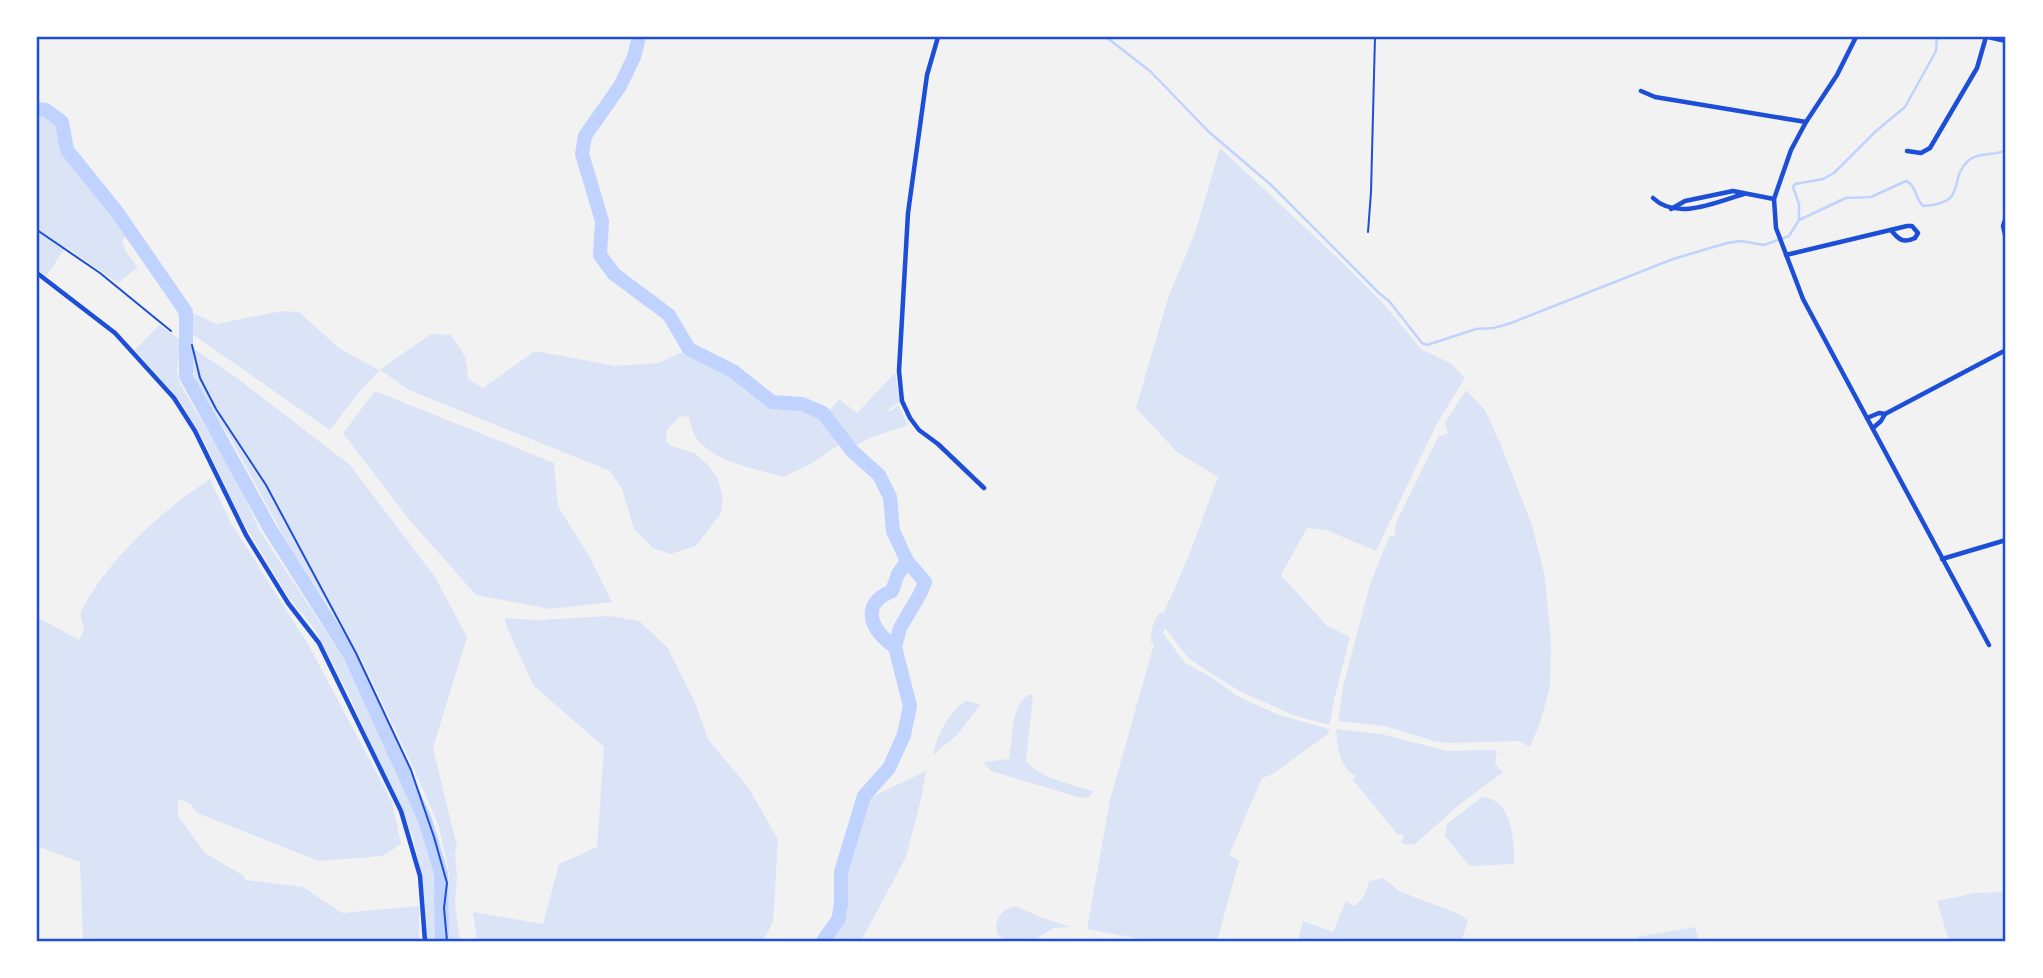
<svg xmlns="http://www.w3.org/2000/svg" width="2043" height="978" font-family="'DejaVu Sans',sans-serif">
<style>
.green{fill:#dbe4f7}
.lines{fill:none;stroke-linecap:round;stroke-linejoin:round}
.stream{stroke:#bfd3fe;stroke-width:2.5}
.river{stroke:#bfd3fe;stroke-width:14}
.path{stroke:#1d4ed8;stroke-width:2}
.minor{stroke:#1d4ed8;stroke-width:4.5}
.neatline{fill:none;stroke:#1d4ed8;stroke-width:2.5}
</style>
<rect width="100%" height="100%" fill="#f2f2f2"/>
<!-- green -->
<g class="green">
<polygon points="37,111 45,111 61,123 67,152 128,233 122,241 126,252 138,267 118,283 66,247 46,276 37,270"/>
<path d="M1220,148L1344,264L1382,302L1421,349L1452,364L1465,378L1436,425L1376,551L1326,530L1307,528L1281,575L1327,626L1350,637L1334,700L1330,725L1296,716L1241,692L1189,659L1165,628L1163,633L1185,663L1211,677L1237,696L1279,715L1329,729L1328,734L1271,775L1262,778L1229,855L1239,861L1217,941H1151L1087,929L1110,800L1154,644L1151,642C1150,632 1153,619 1161,612L1163,614L1188,558L1218,477L1177,452L1136,408L1168,298L1195,233Z"/>
<path d="M281,311L299,312L340,349L379,370L431,334L451,335L466,358L468,379L483,388L535,351L616,366L658,363L685,351L713,365L770,404L799,405L822,415L843,442L809,465L783,477C756,469 714,462 696,438C692,433 691,424 689,417L680,416L667,430L666,441L671,446L694,453L708,465L718,479L723,498L721,513L696,546L670,554L653,548L634,529L622,489L610,471L409,390L380,370L359,392L330,430L186,330L190,312L217,324Z"/>
<polygon points="159,325 181,340 177,371 180,384 236,478 260,531 345,661 405,783 430,842 437,871 440,941 427,941 422,876 413,838 401,805 380,765 350,697 315,629 289,598 237,512 204,441 179,400 135,350"/>
<polygon points="190,346 237,378 350,465 435,577 467,637 433,748 457,847 455,851 457,877 455,903 460,941 450,941 447,910 449,873 438,824 415,771 360,656 288,544 228,434 205,403 194,374"/>
<polygon points="895,373 900,401 888,410 890,412 898,405 908,425 870,438 852,448 827,413 839,399 857,413"/>
<polygon points="1466,390 1485,410 1500,443 1532,525 1545,577 1551,643 1550,687 1540,723 1530,747 1519,741 1448,743 1434,741 1385,726 1338,721 1343,687 1370,584 1389,537 1395,535 1395,525 1439,435 1441,436 1448,433 1445,423"/>
<polygon points="375,391 554,463 558,506 589,556 612,602 550,609 476,595 407,517 343,433"/>
<path d="M210,479L231,523L308,644L392,802L401,844L383,856L319,861L197,813L191,804L178,799V816L205,853L244,876L245,880L303,887L342,913L419,906V941H83L80,862L37,846V617L79,640L84,630L80,613C109,558 159,513 210,479Z"/>
<polygon points="610,616 639,621 667,647 696,705 708,739 750,790 778,840 773,922 763,941 477,941 473,912 543,924 559,864 597,847 604,747 534,686 507,628 505,618 539,620"/>
<path d="M1028,695H1033L1026,761C1042,779 1070,784 1093,791L1090,797L1081,798L991,771L983,762L1009,759C1013,738 1010,708 1028,695Z"/>
<path d="M967,701L980,705L957,735L933,755C935,740 951,706 967,701Z"/>
<path d="M1336,729L1381,734L1447,751L1497,750L1495,764L1503,772L1459,805L1415,844L1406,845L1401,842L1404,837L1401,834L1398,835L1353,780L1356,776C1339,768 1338,747 1336,729Z"/>
<polygon points="926,771 922,795 906,857 861,941 827,941 841,917 843,873 865,800"/>
<path d="M1482,797C1513,799 1514,841 1514,864L1470,866L1445,836L1447,824Z"/>
<path d="M1383,878L1399,891L1461,915L1468,921L1461,941H1298L1303,921L1333,932L1346,901L1353,906C1364,901 1366,892 1369,881Z"/>
<polygon points="2006,892 2006,941 1949,941 1937,901 1975,893"/>
<path d="M1016,906L1040,917L1071,927L1054,928L1032,941H1007L997,934C994,918 1001,910 1016,906Z"/>
<polygon points="1695,927 1699,941 1639,941 1636,937"/>
</g>
<g class="lines">
<!-- stream -->
<g class="stream">
<path d="M1106,37L1150,71L1209,132L1270,184L1380,294L1389,301L1422,343L1427,345L1476,329L1494,328L1511,323L1673,259L1727,243L1741,241L1764,245L1789,236L1799,220L1846,198L1871,197L1906,181C1916,185 1915,198 1923,206C1970,203 1946,181 1969,160C1978,152 1996,156 2006,150"/>
<polyline points="1799,220 1799,204 1793,187 1795,184 1823,179 1834,173 1876,131 1905,107 1936,51 1937,37"/>
</g>
<!-- river -->
<g class="river">
<polyline points="639,37 634,57 620,86 585,136 582,154 602,221 600,255 614,274 669,315 689,349 733,371 772,402 802,404 823,413 852,451 879,475 890,497 893,531 907,561 925,582 920,594 900,628 895,647 910,706 904,735 889,768 864,796 841,872 841,904 838,920 823,941"/>
<polyline points="37,109 46,110 62,122 67,150 117,212 186,312 186,376 269,527 351,657 425,820 441,873 442,941"/>
<path d="M895,647C872,631 858,605 892,591L898,574L907,561"/>
</g>
<!-- path -->
<g class="path">
<polyline points="37,230 100,273 171,331"/>
<polyline points="1368,232 1371,192 1375,37"/>
<polyline points="192,345 200,378 216,409 266,485 356,653 411,770 434,837 447,883 444,908 447,941"/>
</g>
<!-- minor -->
<g class="minor">
<polyline points="938,37 927,75 908,213 899,371 902,401 910,418 919,430 938,444 984,488"/>
<polyline points="1856,37 1837,75 1806,122 1791,150 1774,199 1776,228 1803,299 1989,645"/>
<polyline points="1988,37 2006,41"/>
<polyline points="1641,91 1655,97 1806,122"/>
<polyline points="1907,151 1921,153 1930,148 1977,68 1986,37"/>
<path d="M1653,198C1677,221 1716,202 1744,194"/>
<polyline points="1671,209 1685,201 1733,191 1774,199"/>
<polyline points="2006,217 2003,226 2006,239"/>
<path d="M1786,255L1907,226H1912L1918,233L1915,238C1903,244 1898,239 1891,230"/>
<polyline points="37,273 115,333 174,398 195,431 246,535 288,603 319,643 401,811 420,876 425,941"/>
<polyline points="1867,418 1879,413 1885,414 2006,350"/>
<polyline points="1873,428 1881,421 1885,414"/>
<polyline points="1942,559 2006,540"/>
</g>
</g>
<!-- border -->
<rect width="2043" height="978" fill="none" stroke="#ffffff" stroke-width="77"/>
<rect x="38" y="38" width="1966" height="902" class="neatline"/>
</svg>
